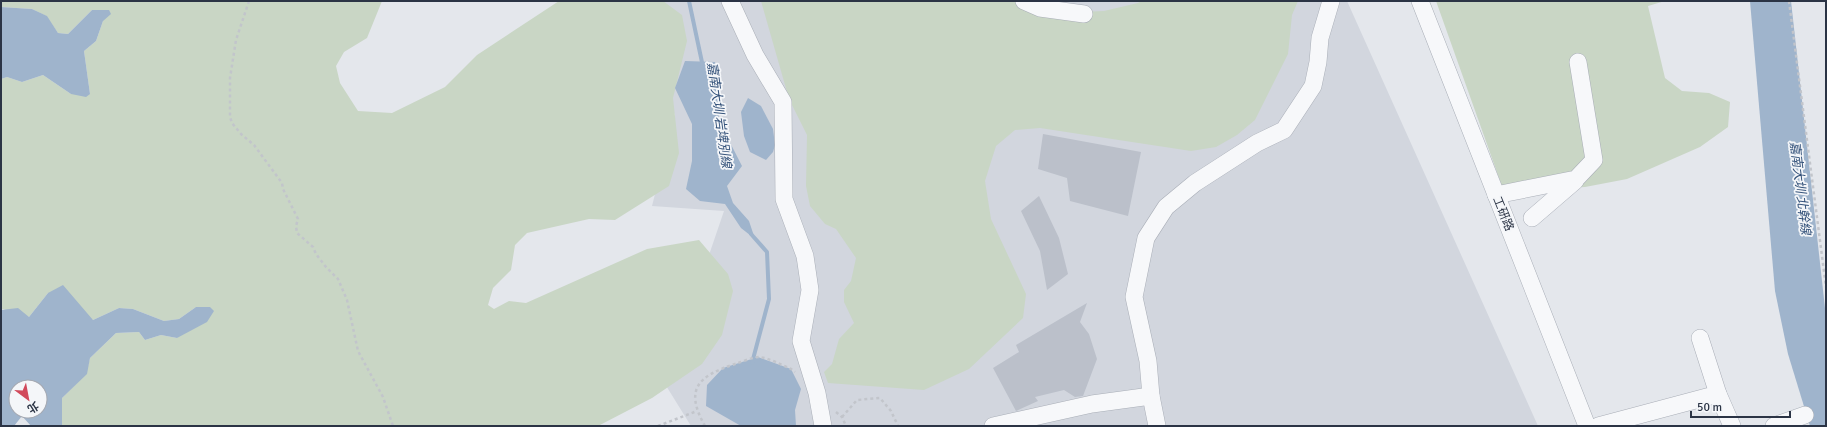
<svg xmlns="http://www.w3.org/2000/svg" width="1827" height="427" font-family="Signika,'Noto Sans TC',sans-serif">
<style>
.built{fill:#d2d6de}
.green{fill:#c9d6c5}
.water{fill:#9fb4cc;fill-rule:evenodd}
.lines{fill:none;stroke-linecap:round;stroke-linejoin:round}
.stream{stroke:#9fb4cc;stroke-width:4}
.building{fill:#bbc0ca}
.minor-casing{stroke:#a9aeb7;stroke-width:18}
.path{stroke:#c2c5cb;stroke-width:2.5;stroke-dasharray:3 3;stroke-linecap:butt}
.minor{stroke:#f7f8fa;stroke-width:17}
.labels{text-anchor:middle;dominant-baseline:central;stroke-width:3.5;stroke-linejoin:round;paint-order:stroke}
.street-label{font-size:12px;fill:#2b3445;stroke:#f4f6f9}
.water-label{font-size:13px;font-style:italic;fill:#34527a;stroke:#f4f6f9}
</style>
<rect width="100%" height="100%" fill="#e4e7ec"/>
<!-- built -->
<polygon class="built" points="630,1 1347,1 1538,426 691,426 665,384 724,211 652,206 675,115"/>
<!-- green -->
<g class="green">
<polygon points="1,1 382,1 367,38 344,52 336,66 340,83 358,111 392,113 445,87 477,55 559,1 663,1 682,15 687,41 673,98 679,153 669,186 615,220 589,219 527,233 515,245 511,270 493,288 488,305 494,309 509,301 526,303 647,249 699,240 728,274 733,291 722,335 702,364 652,398 598,426 62,426 62,398 86,374 90,358 116,333 139,332 145,340 161,335 177,338 196,307 179,319 164,321 133,309 119,308 93,320 48,293 29,317 3,309 1,310 1,79 7,77 22,82 43,75 71,94 90,94 84,51 96,41 103,21 92,10 68,34 58,33 46,16 32,9 1,7"/>
<polygon points="761,1 1029,1 1081,12 1104,11 1138,3 1141,1 1298,1 1292,15 1288,54 1255,120 1237,135 1216,147 1191,151 1040,128 1015,130 996,146 985,181 991,219 1026,294 1023,318 969,369 924,390 828,383 824,372 832,364 839,339 854,323 844,302 844,290 851,281 856,258 836,229 825,224 810,206 806,186 807,135 789,99"/>
<polygon points="1436,1 1665,1 1648,6 1665,78 1682,91 1709,93 1730,102 1728,127 1700,147 1627,179 1585,187 1504,192"/>
</g>
<!-- water -->
<g class="water">
<polygon points="1750,1 1791,1 1826,317 1826,426 1810,426 1788,354 1775,291"/>
<polygon points="1,7 32,9 47,16 58,33 68,34 92,10 109,10 111,14 103,21 96,41 84,51 90,94 86,97 71,94 43,75 22,82 7,77 1,79"/>
<polygon points="685,61 715,62 718,84 719,121 742,166 727,186 733,203 749,221 755,239 741,228 725,204 700,201 686,189 692,161 692,124 675,88"/>
<polygon points="748,98 761,106 773,129 775,145 773,152 766,160 750,152 744,136 741,112"/>
<path d="M63,285L93,320L119,308L133,309L164,321L179,319L196,307H210L214,311L207,322L177,338L161,335L145,340L139,332L116,333L90,358L87,374L62,398V426H31L22,416L14,426H1V310L18,308L29,317L48,293ZM16,387H40V411H16Z"/>
<polygon points="758,357 791,369 801,389 795,410 796,426 741,426 706,406 707,385 723,368"/>
</g>
<g class="lines">
<!-- stream -->
<g class="stream">
<polyline points="689,1 703,67"/>
<polyline points="751,234 767,252 769,299 752,363"/>
</g>
</g>
<!-- building -->
<g class="building">
<polygon points="1043,134 1141,152 1128,216 1070,201 1067,178 1038,169"/>
<polygon points="1039,196 1059,238 1068,274 1047,290 1040,251 1021,211"/>
<polygon points="1087,303 1080,322 1089,334 1097,359 1083,396 1075,397 1064,390 1035,397 1038,401 1016,411 993,368 1019,352 1016,345"/>
</g>
<g class="lines">
<defs>
<g id="minor">
<polyline points="730,1 755,55 783,102 784,199 805,256 810,290 801,341 817,393 823,426"/>
<polyline points="1024,1 1040,8 1084,14"/>
<polyline points="1420,1 1587,426"/>
<polyline points="1496,195 1576,179 1594,160 1578,62"/>
<polyline points="1532,218 1575,181"/>
<polyline points="1718,394 1732,426"/>
<polyline points="993,426 1092,404 1151,396"/>
<polyline points="1157,426 1151,396 1148,361 1134,297 1146,238 1166,207 1195,183 1257,143 1284,130 1313,86 1318,62 1320,38 1331,1"/>
<polyline points="1598,426 1718,394 1700,338"/>
<polyline points="1774,426 1805,415"/>
</g>
</defs>
<!-- minor casing -->
<use href="#minor" class="minor-casing"/>
<!-- path -->
<g class="path">
<polyline points="249,1 236,40 230,78 230,117 232,123 241,134 254,145 282,183 283,189 298,219 296,226 297,233 313,247 316,254 326,267 338,279 347,300 358,351 383,397 393,426"/>
<polyline points="1789,1 1826,287"/>
<polyline points="836,412 842,417 846,426"/>
<polyline points="842,417 857,400 880,398 891,411 898,426"/>
<polyline points="658,426 697,411"/>
<path d="M705,426C684,389 698,376 735,364C742,362 752,357 759,357C769,358 782,365 791,369L795,372"/>
</g>
<!-- minor -->
<use href="#minor" class="minor"/>
</g>
<g class="labels">
<!-- street labels -->
<g class="street-label">
<text transform="translate(1503 214) rotate(68)">工研路</text>
</g>
<!-- water labels -->
<g class="water-label">
<text transform="translate(719 115) rotate(82)">嘉南大圳 岩埤別線</text>
<text transform="translate(1800 188) rotate(83)">嘉南大圳 北幹線</text>
</g>
</g>
<!-- border -->
<rect width="1827" height="427" fill="none" stroke="#2b3445" stroke-width="4"/>
<!-- north arrow -->
<g transform="translate(28 399) rotate(148)"><circle r="19" fill="#f4f6f9" stroke="#a4a8b1"/>
<path d="M0-3L7 15L0 10L-7 15Z" fill="#d1495b"/>
<text y="-6" font-size="11" font-weight="bold" text-anchor="middle" fill="#2b3445">北</text>
</g>
<!-- scale -->
<path d="M1691 411v6h99v-6" fill="none" stroke="#2b3445" stroke-width="2"/>
<text x="1697" y="411" font-size="12" fill="#2b3445" stroke="#f4f6f9" stroke-width="3" paint-order="stroke">50 m</text>
</svg>
